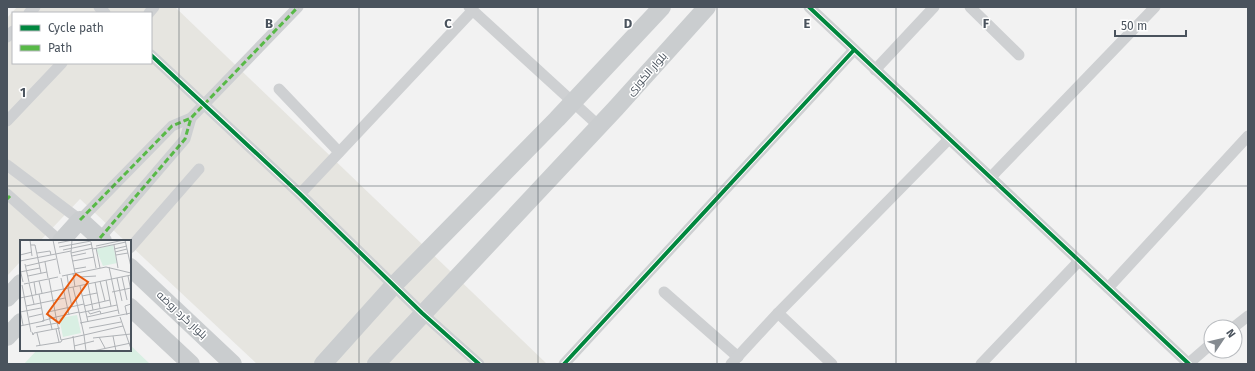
<svg xmlns="http://www.w3.org/2000/svg" width="1255" height="371" font-family="'Fira Sans',Cairo,sans-serif">
<style>
.commercial{fill:#e6e5e0;fill-rule:evenodd}
.green{fill:#d9efe3}
.lines{fill:none;stroke-linecap:round;stroke-linejoin:round}
.street{stroke:#ced0d2;stroke-width:11}
.primary{stroke:#cacdcf;stroke-width:18}
.quiet{stroke:#58b947;stroke-width:3;stroke-dasharray:6 3;stroke-linecap:butt}
.cycleway-casing{stroke:#fff;stroke-width:6}
.cycleway{stroke:#00873e;stroke-width:4}
.grid{fill:none;stroke:#4a535d;stroke-width:1;stroke-opacity:0.55}
.labels{text-anchor:middle;dominant-baseline:central;stroke-width:3;stroke-linejoin:round;paint-order:stroke}
.street-label{font-size:11px;fill:#4a535d;stroke:#fff}
.inset-road{fill:none;stroke:#afb2b6;stroke-width:1}
.view{fill:#e8590c;fill-opacity:0.15;stroke:#e8590c;stroke-width:2}
.inset-edge{fill:none;stroke:#4a535d;stroke-width:2}
.grid-label{font-size:13px;text-anchor:middle;font-weight:bold;fill:#4a535d;stroke:#fff;stroke-width:3;stroke-linejoin:round;paint-order:stroke}
</style>
<rect width="100%" height="100%" fill="#f2f2f2"/>
<!-- commercial -->
<path class="commercial" d="M17,7H175L547,364H257L130,245V241H125L80,199L40,241H21V261L7,276V18ZM13,13H151V63H13Z"/>
<!-- green -->
<polygon class="green" points="130,345 150,364 24,364 37,350 130,350"/>
<g class="lines">
<!-- street -->
<g class="street">
<polyline points="99,7 105,13"/>
<polyline points="469,7 599,126"/>
<polyline points="809,7 1189,364"/>
<polyline points="970,7 1019,55"/>
<polyline points="29,13 35,7"/>
<polyline points="149,13 154,7"/>
<polyline points="7,37 13,31"/>
<polyline points="151,55 300,194 422,313 479,364"/>
<polyline points="875,70 934,7"/>
<polyline points="279,89 339,152"/>
<polyline points="7,121 62,63"/>
<polyline points="7,165 80,220 172,126 191,118 298,7"/>
<polyline points="990,178 1155,7"/>
<polyline points="7,194 60,241"/>
<polyline points="300,194 473,10"/>
<polyline points="100,238 185,139 191,118"/>
<polyline points="130,248 199,169"/>
<polyline points="1108,288 1248,136"/>
<polyline points="664,292 738,357"/>
<polyline points="778,313 832,364"/>
<polyline points="1234,327 1248,316"/>
<polyline points="564,364 854,50"/>
<polyline points="731,364 778,313 949,139"/>
<polyline points="981,364 1079,261"/>
<polyline points="1188,364 1211,344"/>
</g>
<!-- primary -->
<g class="primary">
<polyline points="61,241 80,220 103,241"/>
<polyline points="130,267 233,364"/>
<polyline points="7,298 21,283"/>
<polyline points="130,307 191,364"/>
<polyline points="7,337 21,322"/>
<polyline points="323,364 394,285 557,119 662,7"/>
<polyline points="376,364 616,108 707,7"/>
</g>
<!-- quiet -->
<g class="quiet">
<polyline points="7,199 10,196"/>
<polyline points="80,220 172,126 191,118 298,7"/>
<polyline points="100,238 185,139 191,118"/>
</g>
<defs>
<g id="cycleway">
<polyline points="809,7 1189,364"/>
<polyline points="151,55 300,194 422,313 479,364"/>
<polyline points="564,364 854,50"/>
</g>
</defs>
<!-- cycleway casing -->
<use href="#cycleway" class="cycleway-casing"/>
<!-- cycleway -->
<use href="#cycleway" class="cycleway"/>
</g>
<!-- grid -->
<path class="grid" d="M179,7V364M359,7V364M538,7V364M717,7V364M896,7V364M1076,7V364M7,186H1248"/>
<g class="labels">
<!-- street labels -->
<g class="street-label">
<text transform="translate(647 74) rotate(-48)">بلوار الکوزی</text>
<text transform="translate(182 315) rotate(43)">بلوار گرد روضه</text>
</g>
</g>
<!-- overview -->
<g transform="translate(20 240)">
<rect width="111" height="111" fill="#f2f2f2"/>
<path d="M93,5L97,23L83,26L76,9ZM57,75L61,93L43,97L39,78Z" fill="#d9efe3"/>
<path class="inset-road" d="M10,0L12,16M33,0L40,34M52,0L51,13L55,33M105,0L111,27M71,2L76,28M38,3L53,0M11,5H15L21,33M94,5L98,28M76,6L104,0M39,7L71,1M76,8L80,28M73,9L106,2M94,9L107,6M43,10L72,4M95,12L107,9M17,13L30,11L31,15M51,13L73,8M0,15L12,12M96,15L108,13M52,16L66,13M0,21L51,11M53,21L74,17M25,22L28,38M5,24L9,42M6,26L36,19M89,27L99,74M0,29L3,42M54,29L66,27M0,32L20,28M53,33L55,47M47,35L49,48M8,36L27,32M42,36L86,27L111,33M108,36L111,51M60,37L76,36M102,37L107,60M41,38L49,75M97,38L102,61M86,40L91,66M19,41L22,53M80,41L85,61M14,42L16,55M75,42L80,68M9,43L14,64M4,44L38,37M68,44L73,70M2,45L11,92M60,46L68,82M53,47L59,72M48,48L52,67M92,52L111,48M19,54L24,81M62,56L77,53M0,58L111,35M6,66L45,58M64,66L90,60M0,69L3,85M68,71L70,74L80,71L81,74M0,72L21,68M59,72L64,95L41,100L36,77ZM59,73L97,65M107,75L105,66L111,64M9,77L22,74M67,77L98,70M100,77L111,109M22,81L36,77L29,39M60,83L111,73M0,86L24,81M16,87L37,83M69,88L101,82M32,89L28,72L64,64M36,89L39,102M12,92L13,95L14,93L40,88M17,93L20,105M53,96L55,111M93,96L96,111M79,97L85,108M73,98L111,94M16,106L41,102L42,100M54,106L74,101M66,111L64,95L103,86M73,111L111,103"/>
<path class="view" d="M56,34L68,42L39,83L27,74Z"/>
<rect width="111" height="111" class="inset-edge"/>
</g>
<g class="grid-label">
<text x="269" y="28">B</text>
<text x="448" y="28">C</text>
<text x="628" y="28">D</text>
<text x="807" y="28">E</text>
<text x="986" y="28">F</text>
<text x="23" y="97">1</text>
</g>
<!-- border -->
<rect width="1255" height="371" fill="none" stroke="#4a535d" stroke-width="16"/>
<!-- legend -->
<rect x="12" y="12" width="140" height="52" fill="#ffffff" stroke="#b7babe"/>
<rect x="20" y="25" width="20" height="6" fill="#00873e" stroke="#b7babe"/>
<text x="48" y="32" font-size="12" fill="#4a535d">Cycle path</text>
<rect x="20" y="45" width="20" height="6" fill="#58b947" stroke="#b7babe"/>
<text x="48" y="52" font-size="12" fill="#4a535d">Path</text>
<!-- north arrow -->
<g transform="translate(1223 339) rotate(55)"><circle r="19" fill="#ffffff" stroke="#b7babe"/>
<path d="M0-3L7 15L0 10L-7 15Z" fill="#858b91"/>
<text y="-6" font-size="11" font-weight="bold" text-anchor="middle" fill="#4a535d">N</text>
</g>
<!-- scale -->
<path d="M1115 30v6h71v-6" fill="none" stroke="#4a535d" stroke-width="2"/>
<text x="1121" y="30" font-size="12" fill="#4a535d" stroke="#ffffff" stroke-width="3" paint-order="stroke">50 m</text>
</svg>
